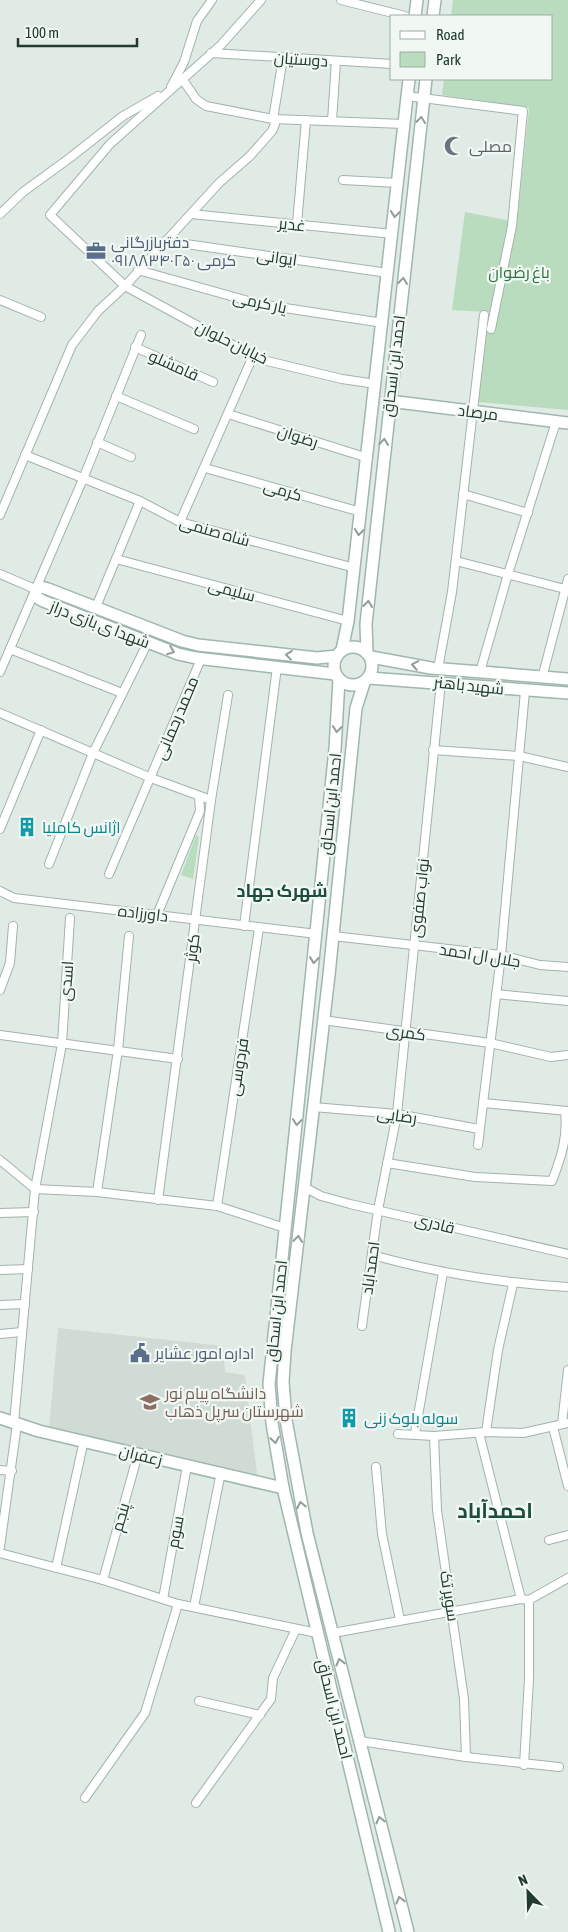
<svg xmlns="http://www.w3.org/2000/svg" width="568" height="1932" font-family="'Asap Condensed',Cairo,sans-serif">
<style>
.built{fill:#cfdbd4}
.green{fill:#b9dcbf}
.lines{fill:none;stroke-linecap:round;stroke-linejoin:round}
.street-casing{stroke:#a3b3ab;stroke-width:10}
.secondary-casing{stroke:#9fb7ac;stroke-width:14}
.street{stroke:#fff;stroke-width:8}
.secondary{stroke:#fff;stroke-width:11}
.oneway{stroke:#909d98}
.labels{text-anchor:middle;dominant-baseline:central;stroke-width:4.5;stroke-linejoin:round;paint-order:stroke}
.street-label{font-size:16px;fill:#213b31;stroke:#f1f8f3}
.worship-label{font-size:16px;fill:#5b616d;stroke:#f1f8f3;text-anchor:start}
.service-label{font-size:16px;fill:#4e5e75;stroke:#f1f8f3;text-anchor:start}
.park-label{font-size:16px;fill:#2c723f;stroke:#f1f8f3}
.culture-label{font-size:16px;fill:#0d838f;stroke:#f1f8f3;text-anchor:start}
.education-label{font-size:16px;fill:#785e54;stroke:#f1f8f3;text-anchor:start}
.neighbourhood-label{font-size:18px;font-weight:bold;fill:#1d4d3c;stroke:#f1f8f3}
.district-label{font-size:21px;font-weight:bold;fill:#1d4d3c;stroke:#f1f8f3}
</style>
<rect width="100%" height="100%" fill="#e0ebe5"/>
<!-- built -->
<polygon class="built" points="58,1328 223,1346 225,1372 245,1375 257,1474 252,1476 49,1428"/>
<!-- green -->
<g class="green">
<polygon points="453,0 568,0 568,410 478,402 489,312 452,310 465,212 517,222 529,108 442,95 444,79 552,79 552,16 451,16"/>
<polygon points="196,835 199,837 193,879 181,875"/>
</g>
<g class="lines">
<defs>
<g id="street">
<polyline points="261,0 221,45 110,144 50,215 125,286 253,356 263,360 342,379 376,384"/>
<polyline points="341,0 405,16"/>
<polyline points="211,53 392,64"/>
<polyline points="283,58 273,119 404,124"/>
<polyline points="171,87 184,62 197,21 212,0"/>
<polyline points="407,96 523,111 512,226 491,329"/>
<polyline points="332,121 336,61"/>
<polyline points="343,180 398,183"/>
<polyline points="0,214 23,192 71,157 123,116 158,96"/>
<polyline points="191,214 393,234"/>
<polyline points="297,224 306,120"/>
<polyline points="165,241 388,273"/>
<polyline points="138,270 259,304 383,323"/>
<polyline points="0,300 41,317"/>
<polyline points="135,347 213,382"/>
<polyline points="116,396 194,429"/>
<polyline points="228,414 368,458"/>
<polyline points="97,442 131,457"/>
<polyline points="25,455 140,501 180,522 355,568"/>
<polyline points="205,468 361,512"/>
<polyline points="463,494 528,513"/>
<polyline points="0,515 72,345 98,311 125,286 219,183 250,156 272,131 275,124 273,119 206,106 196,99 183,80"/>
<polyline points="180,522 253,356"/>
<polyline points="116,559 348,621"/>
<polyline points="456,561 565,589"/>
<polyline points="0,574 35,589"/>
<polyline points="96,607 140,501"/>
<polyline points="10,649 122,693"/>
<polyline points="438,669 452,592 484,315"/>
<polyline points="0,672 83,479 141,335"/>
<polyline points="480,672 508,574 556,422"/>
<polyline points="542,678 568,579"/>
<polyline points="0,713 151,778 211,800"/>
<polyline points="433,750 519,756 568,767"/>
<polyline points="0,829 41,730"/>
<polyline points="49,864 93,753 148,642"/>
<polyline points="109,874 201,659"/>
<polyline points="0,891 14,898 317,934"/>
<polyline points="157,915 200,811 199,796"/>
<polyline points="244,926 277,667"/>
<polyline points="333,936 501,955 540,965 568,967"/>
<polyline points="0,990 10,963 13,926"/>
<polyline points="496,994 568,1001"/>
<polyline points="323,1020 490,1043 551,1057 568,1055"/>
<polyline points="0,1035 178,1059"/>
<polyline points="483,1103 568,1111"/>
<polyline points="313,1107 397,1114 479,1129"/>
<polyline points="478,1145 501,955 525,691"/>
<polyline points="0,1160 35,1189 97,1192 217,1206 285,1228"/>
<path d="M387,1163L475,1177L552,1181C561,1158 568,1137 565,1111"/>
<polyline points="304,1187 321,1196 350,1204 568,1254"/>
<polyline points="97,1192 118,1050 129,936"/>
<polyline points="158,1200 211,800 228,695"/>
<polyline points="217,1206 259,928"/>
<polyline points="0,1213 34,1212"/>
<path d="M372,1255C437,1273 501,1283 568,1287"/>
<polyline points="0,1270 28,1269"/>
<polyline points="0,1305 25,1304"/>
<polyline points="362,1326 378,1210 397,1114 441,682"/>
<polyline points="0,1334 22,1332"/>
<polyline points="14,1423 35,1189 62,1044 70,918"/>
<polyline points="562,1424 568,1370"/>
<polyline points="553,1427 568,1486"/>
<polyline points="486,1432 498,1350 513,1284"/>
<polyline points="415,1433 443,1273"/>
<polyline points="479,1433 521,1599"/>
<polyline points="398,1434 434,1436 486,1432 523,1433 568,1423"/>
<polyline points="434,1436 437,1510 464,1699 466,1757"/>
<polyline points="376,1467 382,1534 400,1620"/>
<polyline points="0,1470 12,1471"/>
<polyline points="549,1540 568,1535"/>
<polyline points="0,1547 17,1424"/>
<polyline points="0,1553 103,1580 178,1604 317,1633"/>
<polyline points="56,1568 84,1440"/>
<polyline points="103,1580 138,1454"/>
<polyline points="163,1599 187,1466"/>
<polyline points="194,1607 221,1472"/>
<polyline points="333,1633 521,1599 529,1600 568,1578"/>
<polyline points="199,1701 260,1715"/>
<polyline points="360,1741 466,1757 559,1767"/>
<polyline points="524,1765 529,1679 529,1600"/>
<polyline points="85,1798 145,1713 178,1604"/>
<polyline points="196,1803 271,1699 273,1678 296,1629"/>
</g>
<g id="secondary">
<polyline points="415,16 417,0"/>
<polyline points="433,16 435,0"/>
<polyline points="389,401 568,423"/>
<circle cx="353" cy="666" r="19"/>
<polyline points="342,650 348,621 409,79"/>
<polyline points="367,653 366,624 426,79"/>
<polyline points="371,657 431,668 568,679"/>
<polyline points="335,674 196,658 178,654 43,601 36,597 35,589 41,587 48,589 182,641 198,645 317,658 337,656"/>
<polyline points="369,678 568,693"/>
<polyline points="339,680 335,749 269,1384 272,1423 283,1488 389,1932"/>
<polyline points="364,683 356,708 329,975 285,1351 283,1382 286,1420 307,1533 408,1932"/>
<polyline points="0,1418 39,1431 283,1488"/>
</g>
</defs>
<!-- street casing -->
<use href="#street" class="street-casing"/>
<!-- secondary casing -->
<use href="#secondary" class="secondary-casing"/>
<!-- street -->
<use href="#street" class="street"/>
<!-- secondary -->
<use href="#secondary" class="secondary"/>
</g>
<!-- one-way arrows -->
<defs><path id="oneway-chevron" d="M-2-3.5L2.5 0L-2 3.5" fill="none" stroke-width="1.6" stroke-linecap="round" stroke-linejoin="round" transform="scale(1.25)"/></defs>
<g class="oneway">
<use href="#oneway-chevron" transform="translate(421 120) rotate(-83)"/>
<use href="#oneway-chevron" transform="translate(395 214) rotate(96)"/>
<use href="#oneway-chevron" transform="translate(403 281) rotate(-83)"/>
<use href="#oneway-chevron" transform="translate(384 442) rotate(-84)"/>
<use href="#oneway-chevron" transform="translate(359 532) rotate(96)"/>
<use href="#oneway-chevron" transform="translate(368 604) rotate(-84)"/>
<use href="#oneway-chevron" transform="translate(171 651) rotate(21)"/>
<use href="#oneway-chevron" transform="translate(289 655) rotate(-173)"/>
<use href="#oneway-chevron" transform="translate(415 665) rotate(-170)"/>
<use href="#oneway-chevron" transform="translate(337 729) rotate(96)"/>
<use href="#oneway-chevron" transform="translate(314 960) rotate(96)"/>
<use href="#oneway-chevron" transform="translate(297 1122) rotate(96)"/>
<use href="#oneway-chevron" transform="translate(298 1239) rotate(-84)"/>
<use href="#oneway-chevron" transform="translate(275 1440) rotate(81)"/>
<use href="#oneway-chevron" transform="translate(301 1505) rotate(-102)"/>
<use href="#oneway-chevron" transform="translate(340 1662) rotate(-104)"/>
<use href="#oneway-chevron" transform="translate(380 1820) rotate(-104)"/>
<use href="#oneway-chevron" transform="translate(400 1900) rotate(-104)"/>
</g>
<!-- icons -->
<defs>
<symbol id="mosque-bare" viewBox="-9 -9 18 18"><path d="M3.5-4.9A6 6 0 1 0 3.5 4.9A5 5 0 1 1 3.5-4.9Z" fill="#6b7280" stroke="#f1f8f3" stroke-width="2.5" paint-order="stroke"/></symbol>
<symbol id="office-bare" viewBox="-9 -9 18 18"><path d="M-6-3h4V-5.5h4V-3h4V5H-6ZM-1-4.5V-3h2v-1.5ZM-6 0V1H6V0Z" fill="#5c6f8a" stroke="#f1f8f3" stroke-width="2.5" paint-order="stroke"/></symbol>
<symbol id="building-bare" viewBox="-9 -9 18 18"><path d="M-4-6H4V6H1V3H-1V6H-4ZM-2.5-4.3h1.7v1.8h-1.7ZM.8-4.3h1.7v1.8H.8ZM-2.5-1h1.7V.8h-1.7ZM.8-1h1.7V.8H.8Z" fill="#0f9aa8" stroke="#f1f8f3" stroke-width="2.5" paint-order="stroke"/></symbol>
<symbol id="civic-bare" viewBox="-9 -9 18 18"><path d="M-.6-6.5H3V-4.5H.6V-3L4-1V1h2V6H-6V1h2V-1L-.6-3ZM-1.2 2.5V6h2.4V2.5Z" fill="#5c6f8a" stroke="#f1f8f3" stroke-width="2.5" paint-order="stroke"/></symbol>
<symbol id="university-bare" viewBox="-9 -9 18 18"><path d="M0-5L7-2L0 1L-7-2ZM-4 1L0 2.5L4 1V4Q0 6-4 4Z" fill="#8d6e63" stroke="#f1f8f3" stroke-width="2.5" paint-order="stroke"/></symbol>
</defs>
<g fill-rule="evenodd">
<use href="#mosque-bare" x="440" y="132" width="28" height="28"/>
<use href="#office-bare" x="82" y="237" width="28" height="28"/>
<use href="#building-bare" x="13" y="813" width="28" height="28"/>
<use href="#civic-bare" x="126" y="1339" width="28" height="28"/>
<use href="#university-bare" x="136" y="1388" width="28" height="28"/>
<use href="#building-bare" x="335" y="1404" width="28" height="28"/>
</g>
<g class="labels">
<!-- street labels -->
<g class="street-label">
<text transform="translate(301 59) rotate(4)">دوستیان</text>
<text transform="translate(292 224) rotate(6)">غدیر</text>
<text transform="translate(277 257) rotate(8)">ایوانی</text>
<text transform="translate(260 302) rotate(12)">یار کرمی</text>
<text transform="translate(232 342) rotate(26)">خیابان حلوان</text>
<text transform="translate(174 365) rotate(24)">قامشلو</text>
<text transform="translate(393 366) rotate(-83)">احمد ابن اسحاق</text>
<text transform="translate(478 412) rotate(7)">مرصاد</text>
<text transform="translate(298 436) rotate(18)">رضوان</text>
<text transform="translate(283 490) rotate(16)">کرمی</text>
<text transform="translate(215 531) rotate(16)">شاه صنمی</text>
<text transform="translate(232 590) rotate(15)">سلیمی</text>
<text transform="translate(100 624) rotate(21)">شهدا ی بازی دراز</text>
<text transform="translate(469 685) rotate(6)">شهید باهنر</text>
<text transform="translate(176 718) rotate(-67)">محمد رحمانی</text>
<text transform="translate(330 804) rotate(-84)">احمد ابن اسحاق</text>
<text transform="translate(419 898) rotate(-84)">نواب صفوی</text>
<text transform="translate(143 913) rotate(7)">داورزاده</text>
<text transform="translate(192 948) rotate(-83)">کوثر</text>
<text transform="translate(480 955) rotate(9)">جلال ال احمد</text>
<text transform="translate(66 981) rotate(-86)">اسدی</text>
<text transform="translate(406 1032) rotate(8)">کمری</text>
<text transform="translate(238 1067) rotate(-81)">فردوسی</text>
<text transform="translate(397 1115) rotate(8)">رضایی</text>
<text transform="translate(435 1223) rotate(14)">قادری</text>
<text transform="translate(370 1268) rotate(-82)">احمداباد</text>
<text transform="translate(276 1311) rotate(-84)">احمد ابن اسحاق</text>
<text transform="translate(141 1455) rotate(14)">زعفران</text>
<text transform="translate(120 1517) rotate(-74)">پنجم</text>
<text transform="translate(175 1532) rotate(-80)">سوم</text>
<text transform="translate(450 1596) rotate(81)">سوپر تک</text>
<text transform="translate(335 1709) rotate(76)">احمد ابن اسحاق</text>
</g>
<!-- worship labels -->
<g class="worship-label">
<text x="469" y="146">مصلی</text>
</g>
<!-- service labels -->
<g class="service-label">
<text x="111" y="242">دفتربازرگانی<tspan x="111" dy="18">کرمی ۰۹۱۸۸۳۴۰۲۵۰</tspan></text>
<text x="155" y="1353">اداره امور عشایر</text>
</g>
<!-- park labels -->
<g class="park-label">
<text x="519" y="272">باغ رضوان</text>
</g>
<!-- culture labels -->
<g class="culture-label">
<text x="42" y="827">اژانس کاملیا</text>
<text x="364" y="1418">سوله بلوک زنی</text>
</g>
<!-- education labels -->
<g class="education-label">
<text x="165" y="1393">دانشگاه پیام نور<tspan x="165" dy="18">شهرستان سرپل ذهاب</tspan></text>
</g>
<!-- neighbourhood labels -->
<g class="neighbourhood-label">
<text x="282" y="890">شهرک جهاد</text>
</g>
<!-- district labels -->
<g class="district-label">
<text x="495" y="1510">احمدآباد</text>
</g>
</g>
<!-- legend -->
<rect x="390" y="15" width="162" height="65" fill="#f1f8f3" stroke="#9eaca5"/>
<rect x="400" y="31" width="25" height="8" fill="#ffffff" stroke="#9eaca5"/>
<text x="436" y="40" font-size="15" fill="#213b31">Road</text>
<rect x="400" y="52" width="25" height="15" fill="#b9dcbf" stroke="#9eaca5"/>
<text x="436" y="65" font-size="15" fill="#213b31">Park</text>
<!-- north arrow -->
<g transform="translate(528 1892) rotate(337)" stroke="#f1f8f3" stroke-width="4" paint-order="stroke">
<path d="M0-4L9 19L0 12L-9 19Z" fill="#213b31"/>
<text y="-8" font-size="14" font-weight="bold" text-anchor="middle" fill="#213b31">N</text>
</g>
<!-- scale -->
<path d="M18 38v8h119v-8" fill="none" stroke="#213b31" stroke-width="2.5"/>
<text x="25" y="38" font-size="15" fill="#213b31" stroke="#f1f8f3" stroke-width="4" paint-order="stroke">100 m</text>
</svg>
